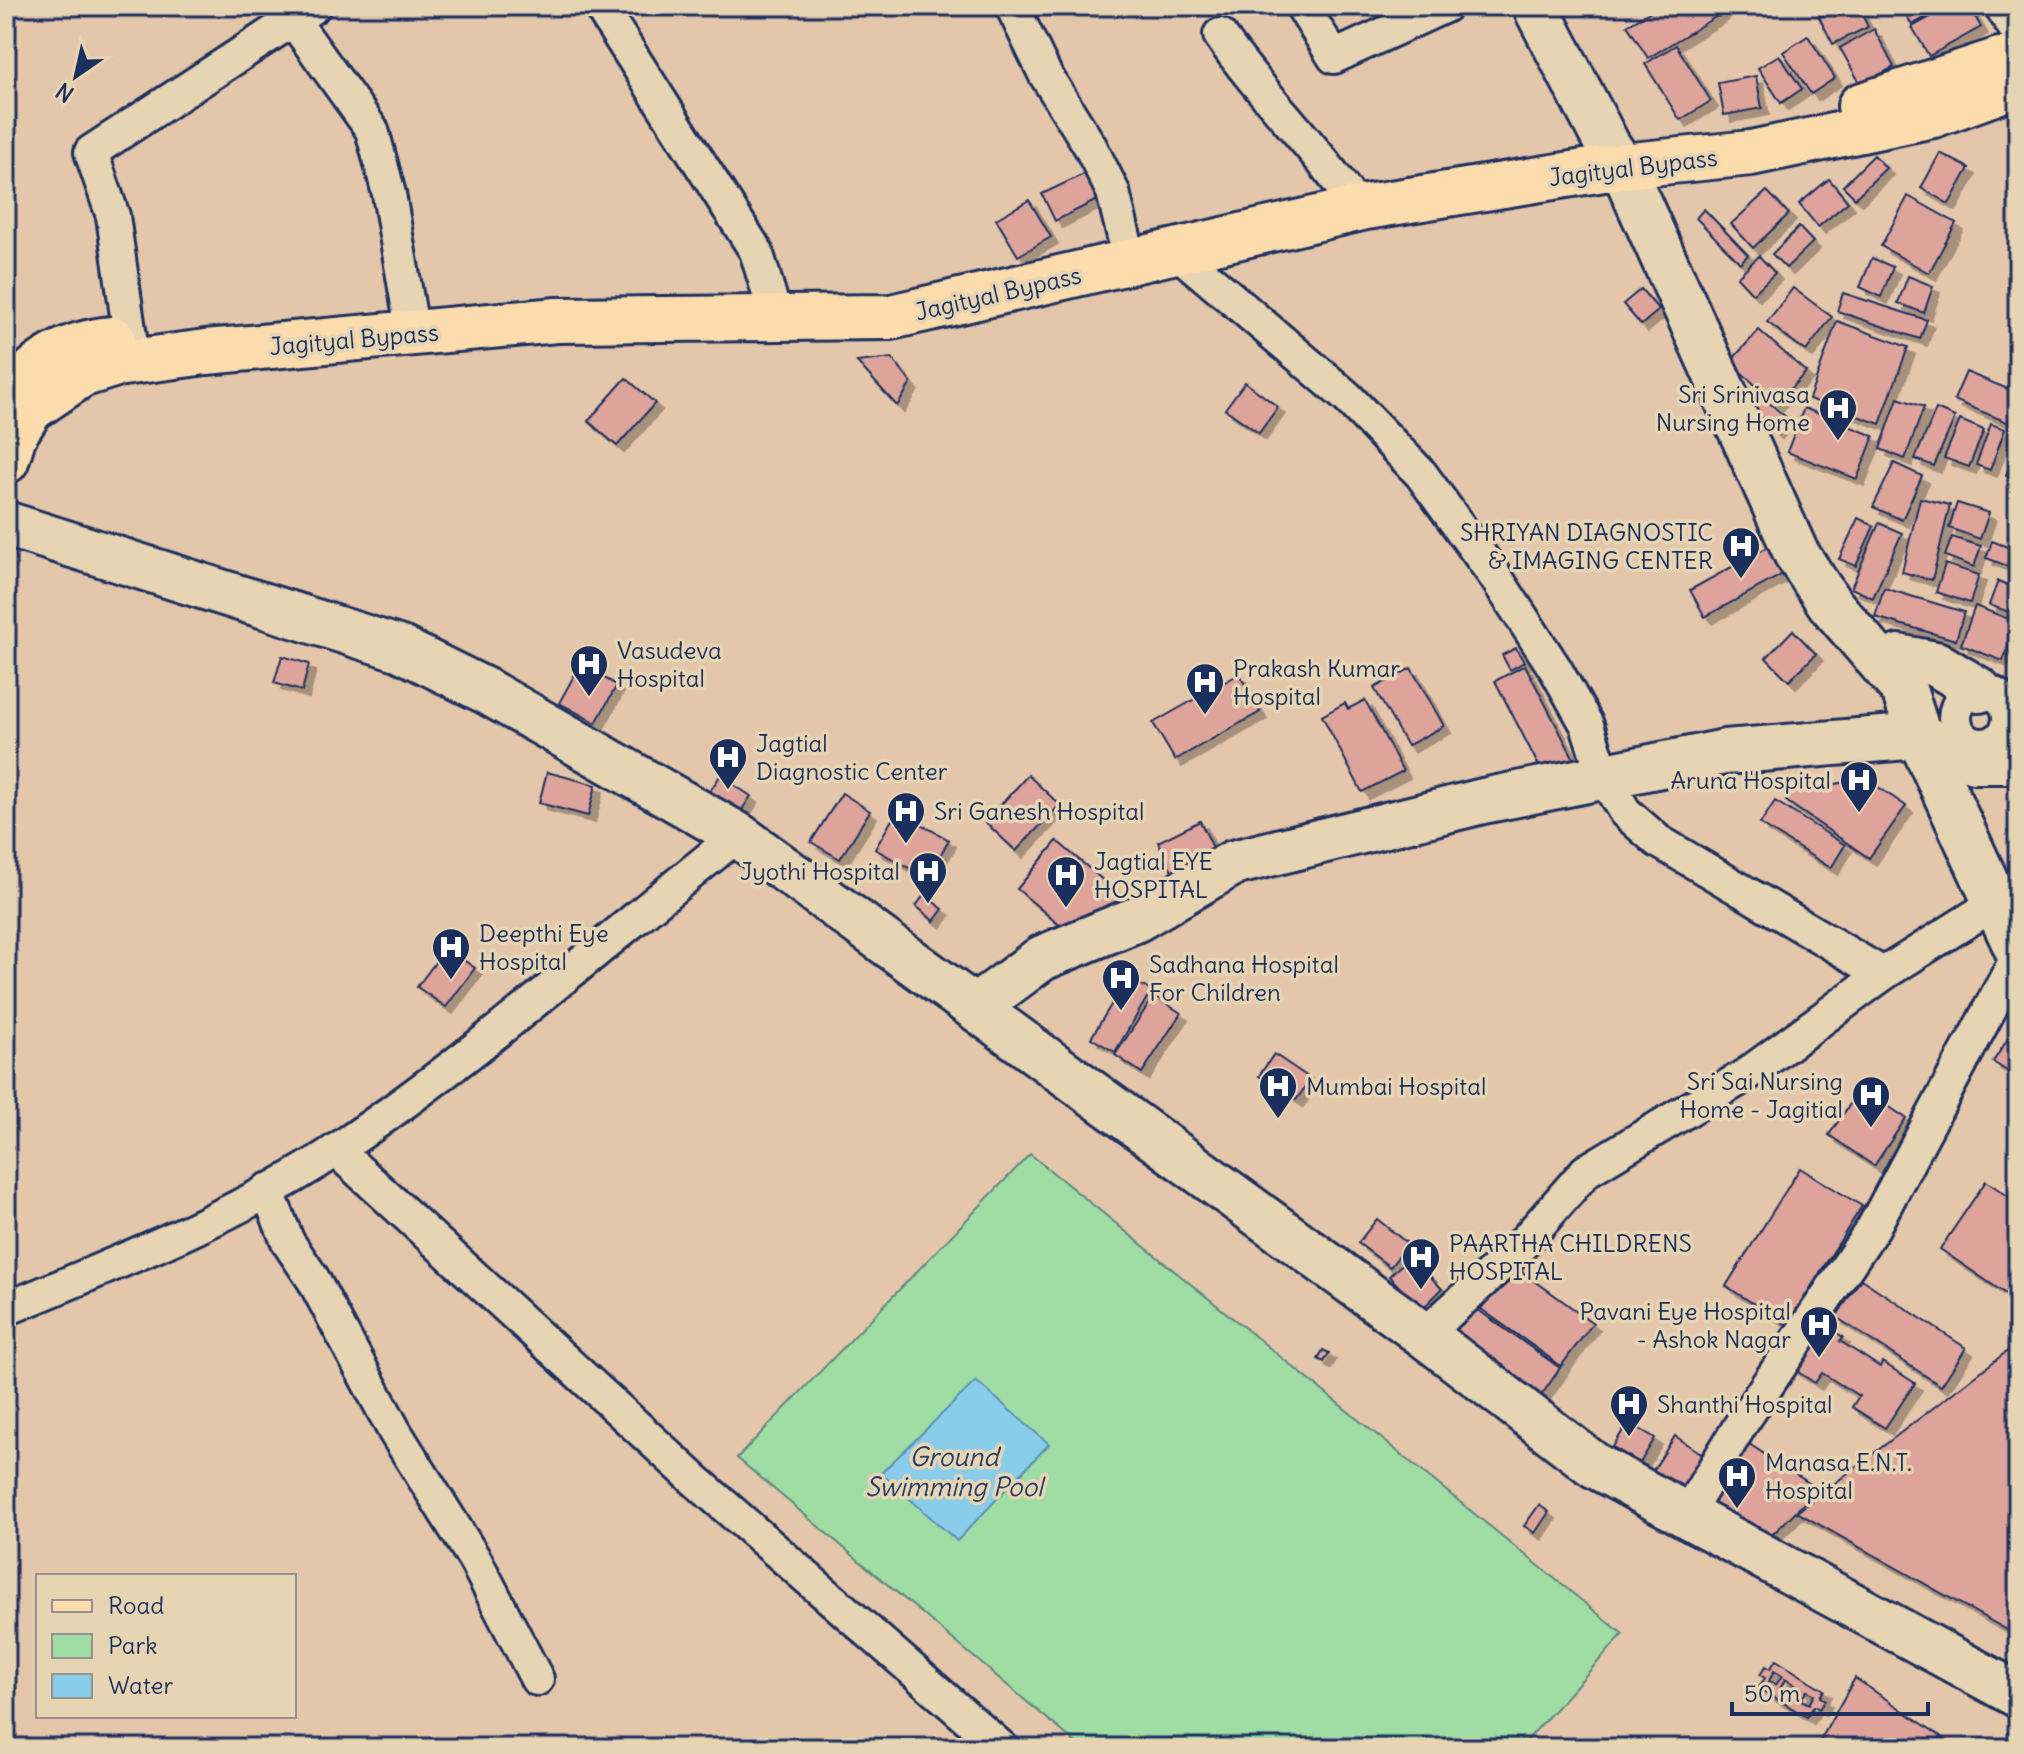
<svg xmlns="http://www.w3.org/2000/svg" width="2024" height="1754" font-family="Delius,sans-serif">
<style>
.green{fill:#9fdda5;stroke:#5d8682;stroke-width:2}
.water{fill:#89cdeb;stroke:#5d8eb3;stroke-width:2}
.building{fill:#dea49b;stroke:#1b2f5e;stroke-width:2;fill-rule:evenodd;filter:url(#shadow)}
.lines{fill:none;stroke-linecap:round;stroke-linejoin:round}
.street-casing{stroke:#1b2f5e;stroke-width:38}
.secondary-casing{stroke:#1b2f5e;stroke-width:50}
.primary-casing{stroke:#1b2f5e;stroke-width:50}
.street{stroke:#e6d4b2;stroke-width:32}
.secondary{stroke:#e6d4b2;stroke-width:44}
.primary{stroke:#fcdcac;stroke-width:44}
.labels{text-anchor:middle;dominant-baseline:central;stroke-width:7;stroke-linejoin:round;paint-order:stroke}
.street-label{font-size:24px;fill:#1b2f5e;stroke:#e6d4b2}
.poi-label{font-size:24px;fill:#1b2f5e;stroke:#e6d4b2;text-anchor:start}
.water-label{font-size:26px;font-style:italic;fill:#263f6c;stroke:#e6d4b2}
</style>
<defs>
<filter id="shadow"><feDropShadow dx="7" dy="7" stdDeviation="0" flood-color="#0004"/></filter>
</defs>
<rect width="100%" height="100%" fill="#e4c6ab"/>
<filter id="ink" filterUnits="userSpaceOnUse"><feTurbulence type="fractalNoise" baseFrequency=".0125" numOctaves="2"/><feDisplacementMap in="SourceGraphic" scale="16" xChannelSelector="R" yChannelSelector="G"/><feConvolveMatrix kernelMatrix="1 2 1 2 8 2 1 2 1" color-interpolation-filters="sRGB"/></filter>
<g filter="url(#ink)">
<!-- green -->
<polygon class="green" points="1030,1154 1623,1634 1520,1748 1082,1748 737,1458"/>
<!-- water -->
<polygon class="water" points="976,1381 1049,1444 957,1541 881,1473"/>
<!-- building -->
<g class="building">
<polygon points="1660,6 1718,6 1722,13 1648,58 1627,25"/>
<polygon points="1841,6 1858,6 1868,27 1833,44 1819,17"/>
<polygon points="1901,6 1947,6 1912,25"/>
<polygon points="1950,6 1969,6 1981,27 1929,56 1912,27"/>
<polygon points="1874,29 1894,67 1861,85 1840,48"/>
<polygon points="1808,36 1835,78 1811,94 1783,52"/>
<polygon points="1676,45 1711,101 1680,120 1645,64"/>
<polygon points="1779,55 1802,89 1781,103 1758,68"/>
<polygon points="1756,76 1762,108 1724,115 1718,83"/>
<polygon points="1940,153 1969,168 1949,204 1921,188"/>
<polygon points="1874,155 1886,168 1855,198 1843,186"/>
<polygon points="1088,172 1101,198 1055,221 1042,194"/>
<polygon points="1829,179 1848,202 1818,227 1799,204"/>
<polygon points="1767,191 1789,214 1753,248 1731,224"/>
<polygon points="1908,196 1956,223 1929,273 1881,246"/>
<polygon points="1029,200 1051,237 1018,256 996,219"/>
<polygon points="1704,209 1748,255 1740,263 1696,218"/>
<polygon points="1799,227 1813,242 1786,268 1772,254"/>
<polygon points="1759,256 1775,273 1753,294 1737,277"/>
<polygon points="1872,258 1893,267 1881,297 1860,287"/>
<polygon points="1908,276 1933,286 1924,313 1898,303"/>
<polygon points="1793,288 1832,317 1806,351 1767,322"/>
<polygon points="1641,289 1659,310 1641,325 1623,304"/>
<polygon points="1843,293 1927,320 1920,339 1837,311"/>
<polygon points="1837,321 1908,347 1880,424 1809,399"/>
<polygon points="1759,330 1806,372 1776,404 1730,362"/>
<polygon points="892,358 911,383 897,406 857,362"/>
<polygon points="1966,372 2018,393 2009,423 1954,400"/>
<polygon points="626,378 655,403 617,446 588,421"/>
<polygon points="1245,382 1278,407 1259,433 1225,409"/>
<polygon points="1760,395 1787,418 1775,432 1748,409"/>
<polygon points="1898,398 1924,407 1905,459 1880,449"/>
<polygon points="1804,408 1874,436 1857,479 1787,452"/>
<polygon points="1936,409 1955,417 1934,466 1915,459"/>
<polygon points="1960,420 1984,430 1969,467 1944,458"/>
<polygon points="1991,424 2005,429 1990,470 1976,465"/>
<polygon points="2018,444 2018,479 2006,475"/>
<polygon points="1894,463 1922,476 1902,520 1873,507"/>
<polygon points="1920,498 1950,505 1932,580 1902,572"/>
<polygon points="2018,502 2018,526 2010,523"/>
<polygon points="1957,503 1989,513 1980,539 1949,528"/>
<polygon points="1858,518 1874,526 1856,566 1839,559"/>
<polygon points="1879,523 1902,533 1873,598 1851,588"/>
<polygon points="1952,537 1981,546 1974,567 1945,556"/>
<polygon points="1992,541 2018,551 2018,570 1986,558"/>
<polygon points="1777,542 1792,569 1705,617 1690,590"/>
<polygon points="1945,564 1979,575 1970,603 1936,592"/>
<polygon points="1998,581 2018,589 2018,615 1989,605"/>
<polygon points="1884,588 1964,612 1956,640 1875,617"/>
<polygon points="1975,606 2017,622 2003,661 1961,645"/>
<polygon points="1793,630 1816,654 1789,681 1766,658"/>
<polygon points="1516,648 1524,662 1510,670 1502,655"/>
<polygon points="282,656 309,664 302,691 274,683"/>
<polygon points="580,665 617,685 596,723 559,703"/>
<polygon points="1525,665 1575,761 1544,776 1495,681"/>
<polygon points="1411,668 1444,726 1407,746 1374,688"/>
<polygon points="1239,674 1260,712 1175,760 1153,723"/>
<polygon points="1365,700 1403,771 1362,792 1322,716 1345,703 1348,709"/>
<polygon points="547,772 596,785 588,816 539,803"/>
<polygon points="1028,775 1060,805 1016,851 985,822"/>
<polygon points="720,776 751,796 741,811 710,791"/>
<polygon points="1865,778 1906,806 1869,858 1786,801 1791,793"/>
<polygon points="842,793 870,811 840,859 811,842"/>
<polygon points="1775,801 1845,845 1831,868 1760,824"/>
<polygon points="897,811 949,840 927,878 875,849"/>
<polygon points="1200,821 1220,862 1178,883 1158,842"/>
<polygon points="1057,841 1138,910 1069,933 1017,889"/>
<polygon points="924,895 943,909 934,921 916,906"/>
<polygon points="446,948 475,968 446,1007 417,987"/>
<polygon points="1128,977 1151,991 1115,1052 1091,1038"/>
<polygon points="1154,996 1181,1013 1142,1073 1115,1055"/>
<polygon points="2018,1023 2018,1078 1993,1062"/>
<polygon points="1274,1054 1311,1079 1296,1100 1259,1076"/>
<polygon points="1861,1088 1906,1118 1874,1166 1829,1135"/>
<polygon points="1800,1168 1862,1206 1787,1325 1726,1286"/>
<polygon points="1986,1181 2018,1203 2016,1301 1940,1249"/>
<polygon points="1377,1219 1408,1244 1390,1267 1358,1243"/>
<polygon points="1411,1256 1442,1289 1421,1310 1389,1276"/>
<polygon points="1513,1265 1593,1323 1561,1366 1481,1309"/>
<polygon points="1861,1279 1966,1348 1941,1386 1836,1317"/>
<polygon points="1471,1305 1560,1368 1541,1396 1451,1333"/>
<polygon points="1821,1323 1843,1337 1840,1341 1880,1367 1882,1362 1915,1383 1885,1428 1852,1407 1859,1396 1822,1373 1815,1383 1792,1368"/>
<polygon points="2018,1343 2018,1636 1797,1512"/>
<polygon points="1323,1350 1329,1353 1324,1362 1318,1359"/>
<polygon points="1628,1422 1655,1438 1640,1463 1613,1447"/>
<polygon points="1675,1436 1710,1459 1684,1500 1649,1477"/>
<polygon points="1743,1440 1818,1489 1760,1547 1699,1505"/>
<polygon points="1539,1505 1549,1512 1535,1533 1524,1526"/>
<path d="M1776,1660L1824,1690L1820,1697L1825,1700L1819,1709L1814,1706L1807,1717L1758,1688L1765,1678L1760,1675L1766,1666L1770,1669ZM1774,1671L1782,1676L1776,1685L1769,1681ZM1785,1679L1802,1689L1796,1699L1780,1689ZM1807,1690L1814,1695L1809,1704L1801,1700Z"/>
<polygon points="1855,1678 1958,1748 1816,1748"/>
</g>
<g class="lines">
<defs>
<g id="street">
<polyline points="283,6 372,130 389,194 409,311"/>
<polyline points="600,6 756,251 770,297"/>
<polyline points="1012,6 1045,74 1090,146 1113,192 1125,241"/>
<polyline points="1302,6 1334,57 1445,6"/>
<polyline points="2001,6 2018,33"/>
<path d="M1220,35C1258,91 1307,137 1346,192"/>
<polyline points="1176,251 1347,397 1421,474 1495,576 1556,670 1587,725 1604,777 1625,812 1658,841 1883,974"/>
<polyline points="130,337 113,216 91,152 314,6"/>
<circle cx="1982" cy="718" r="27"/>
<polyline points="336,1150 695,1480 1002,1748"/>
<polyline points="267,1190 288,1242 313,1279 395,1432 475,1560 537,1679"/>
<path d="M6,1309C119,1262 236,1217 338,1149C475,1057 608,939 738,835"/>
<polyline points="1424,1335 1517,1250 1586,1171 1746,1075 1883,974 1994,904"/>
<polyline points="1685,1517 1741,1424 1873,1228 2018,956"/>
</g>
<g id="secondary">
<polyline points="1535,6 1608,146 1622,166 1796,553 1830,604 1904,690 1919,736 2018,951"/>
<polyline points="6,524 401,649 486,691 738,835 1424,1335 1594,1465 2018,1695"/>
<polyline points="1889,672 1899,657 1936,664 1979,690"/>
<polyline points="976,1007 1042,958 1137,919 1233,863 1483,801 1725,752 1919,736 1974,761 2018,761"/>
</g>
<g id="primary">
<polyline points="1860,106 2000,60"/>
<path d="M6,402C31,364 67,343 113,339"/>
<polyline points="6,461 14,435 31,409 81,375 116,364 206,352 557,320 891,317 1366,207 1622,166 1751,153 1933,115 2018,84"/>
</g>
</defs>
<!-- street casing -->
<use href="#street" class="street-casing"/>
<!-- secondary casing -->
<use href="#secondary" class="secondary-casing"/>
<!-- primary casing -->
<use href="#primary" class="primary-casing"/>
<!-- street -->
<use href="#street" class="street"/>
<!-- secondary -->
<use href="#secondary" class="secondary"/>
<!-- primary -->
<use href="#primary" class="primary"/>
</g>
</g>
<!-- icons -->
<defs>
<symbol id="hospital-pin" viewBox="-11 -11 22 30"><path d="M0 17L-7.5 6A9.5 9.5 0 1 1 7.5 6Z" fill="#1b2f5e" stroke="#e6d4b2"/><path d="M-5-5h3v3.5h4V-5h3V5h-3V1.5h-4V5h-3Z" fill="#fff"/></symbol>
</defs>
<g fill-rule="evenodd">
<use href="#hospital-pin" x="1816" y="386" width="44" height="60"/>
<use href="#hospital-pin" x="1719" y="524" width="44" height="60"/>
<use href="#hospital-pin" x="567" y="642" width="44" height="60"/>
<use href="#hospital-pin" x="1183" y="660" width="44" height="60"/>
<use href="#hospital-pin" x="706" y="735" width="44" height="60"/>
<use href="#hospital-pin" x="1837" y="758" width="44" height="60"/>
<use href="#hospital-pin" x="884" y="789" width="44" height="60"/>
<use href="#hospital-pin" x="906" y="849" width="44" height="60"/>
<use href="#hospital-pin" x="1044" y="853" width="44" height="60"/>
<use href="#hospital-pin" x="429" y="925" width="44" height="60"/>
<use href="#hospital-pin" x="1099" y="956" width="44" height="60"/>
<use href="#hospital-pin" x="1256" y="1064" width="44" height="60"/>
<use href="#hospital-pin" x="1849" y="1073" width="44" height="60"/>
<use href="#hospital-pin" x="1399" y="1235" width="44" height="60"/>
<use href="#hospital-pin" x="1797" y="1303" width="44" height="60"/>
<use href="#hospital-pin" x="1607" y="1382" width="44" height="60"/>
<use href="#hospital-pin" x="1715" y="1454" width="44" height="60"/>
</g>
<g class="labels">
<!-- street labels -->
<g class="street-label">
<text transform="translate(1633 167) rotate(-7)">Jagityal Bypass</text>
<text transform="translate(998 293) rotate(-13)">Jagityal Bypass</text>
<text transform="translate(354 339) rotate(-5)">Jagityal Bypass</text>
</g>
<!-- poi labels -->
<g class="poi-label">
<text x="1810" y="394" text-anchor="end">Sri Srinivasa<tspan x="1810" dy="28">Nursing Home</tspan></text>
<text x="1713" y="532" text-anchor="end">SHRIYAN DIAGNOSTIC<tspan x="1713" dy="28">&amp; IMAGING CENTER</tspan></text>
<text x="617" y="650">Vasudeva<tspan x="617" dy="28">Hospital</tspan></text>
<text x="1233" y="668">Prakash Kumar<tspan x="1233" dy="28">Hospital</tspan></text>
<text x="756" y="743">Jagtial<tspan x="756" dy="28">Diagnostic Center</tspan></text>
<text x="1831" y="780" text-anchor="end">Aruna Hospital</text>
<text x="934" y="811">Sri Ganesh Hospital</text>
<text x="1094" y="861">Jagtial EYE<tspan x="1094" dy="28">HOSPITAL</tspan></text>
<text x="900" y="871" text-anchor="end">Jyothi Hospital</text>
<text x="479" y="933">Deepthi Eye<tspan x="479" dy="28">Hospital</tspan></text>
<text x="1149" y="964">Sadhana Hospital<tspan x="1149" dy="28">For Children</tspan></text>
<text x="1843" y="1081" text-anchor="end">Sri Sai Nursing<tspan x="1843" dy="28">Home - Jagitial</tspan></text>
<text x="1306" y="1086">Mumbai Hospital</text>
<text x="1449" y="1243">PAARTHA CHILDRENS<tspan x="1449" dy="28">HOSPITAL</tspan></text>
<text x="1791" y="1311" text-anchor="end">Pavani Eye Hospital<tspan x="1791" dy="28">- Ashok Nagar</tspan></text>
<text x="1657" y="1404">Shanthi Hospital</text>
<text x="1765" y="1462">Manasa E.N.T.<tspan x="1765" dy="28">Hospital</tspan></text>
</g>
<!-- water labels -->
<g class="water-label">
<text x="954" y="1456">Ground<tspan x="954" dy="30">Swimming Pool</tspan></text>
</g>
</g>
<!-- margin -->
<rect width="2024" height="1754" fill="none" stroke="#e6d4b2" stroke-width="32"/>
<rect x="16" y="16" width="1992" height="1722" fill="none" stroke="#1b2f5e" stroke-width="3" filter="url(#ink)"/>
<!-- legend -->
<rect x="36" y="1574" width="260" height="144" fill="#e6d4b2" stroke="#959290" stroke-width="2"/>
<rect x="52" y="1600" width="40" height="12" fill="#fcdcac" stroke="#959290" stroke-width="2"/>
<text x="108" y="1614" font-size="24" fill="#1b2f5e">Road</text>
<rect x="52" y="1634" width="40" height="24" fill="#9fdda5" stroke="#959290" stroke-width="2"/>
<text x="108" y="1654" font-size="24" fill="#1b2f5e">Park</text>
<rect x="52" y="1674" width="40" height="24" fill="#89cdeb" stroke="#959290" stroke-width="2"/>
<text x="108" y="1694" font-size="24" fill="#1b2f5e">Water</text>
<!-- north arrow -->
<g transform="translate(76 76) rotate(214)" stroke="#e6d4b2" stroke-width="6" paint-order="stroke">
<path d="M0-6L14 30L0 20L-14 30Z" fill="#1b2f5e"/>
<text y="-12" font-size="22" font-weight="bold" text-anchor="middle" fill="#1b2f5e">N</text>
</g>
<!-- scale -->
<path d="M1732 1702v12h196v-12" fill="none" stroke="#1b2f5e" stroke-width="4"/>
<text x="1744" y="1702" font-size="24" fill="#1b2f5e" stroke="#e6d4b2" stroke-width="6" paint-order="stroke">50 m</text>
</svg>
